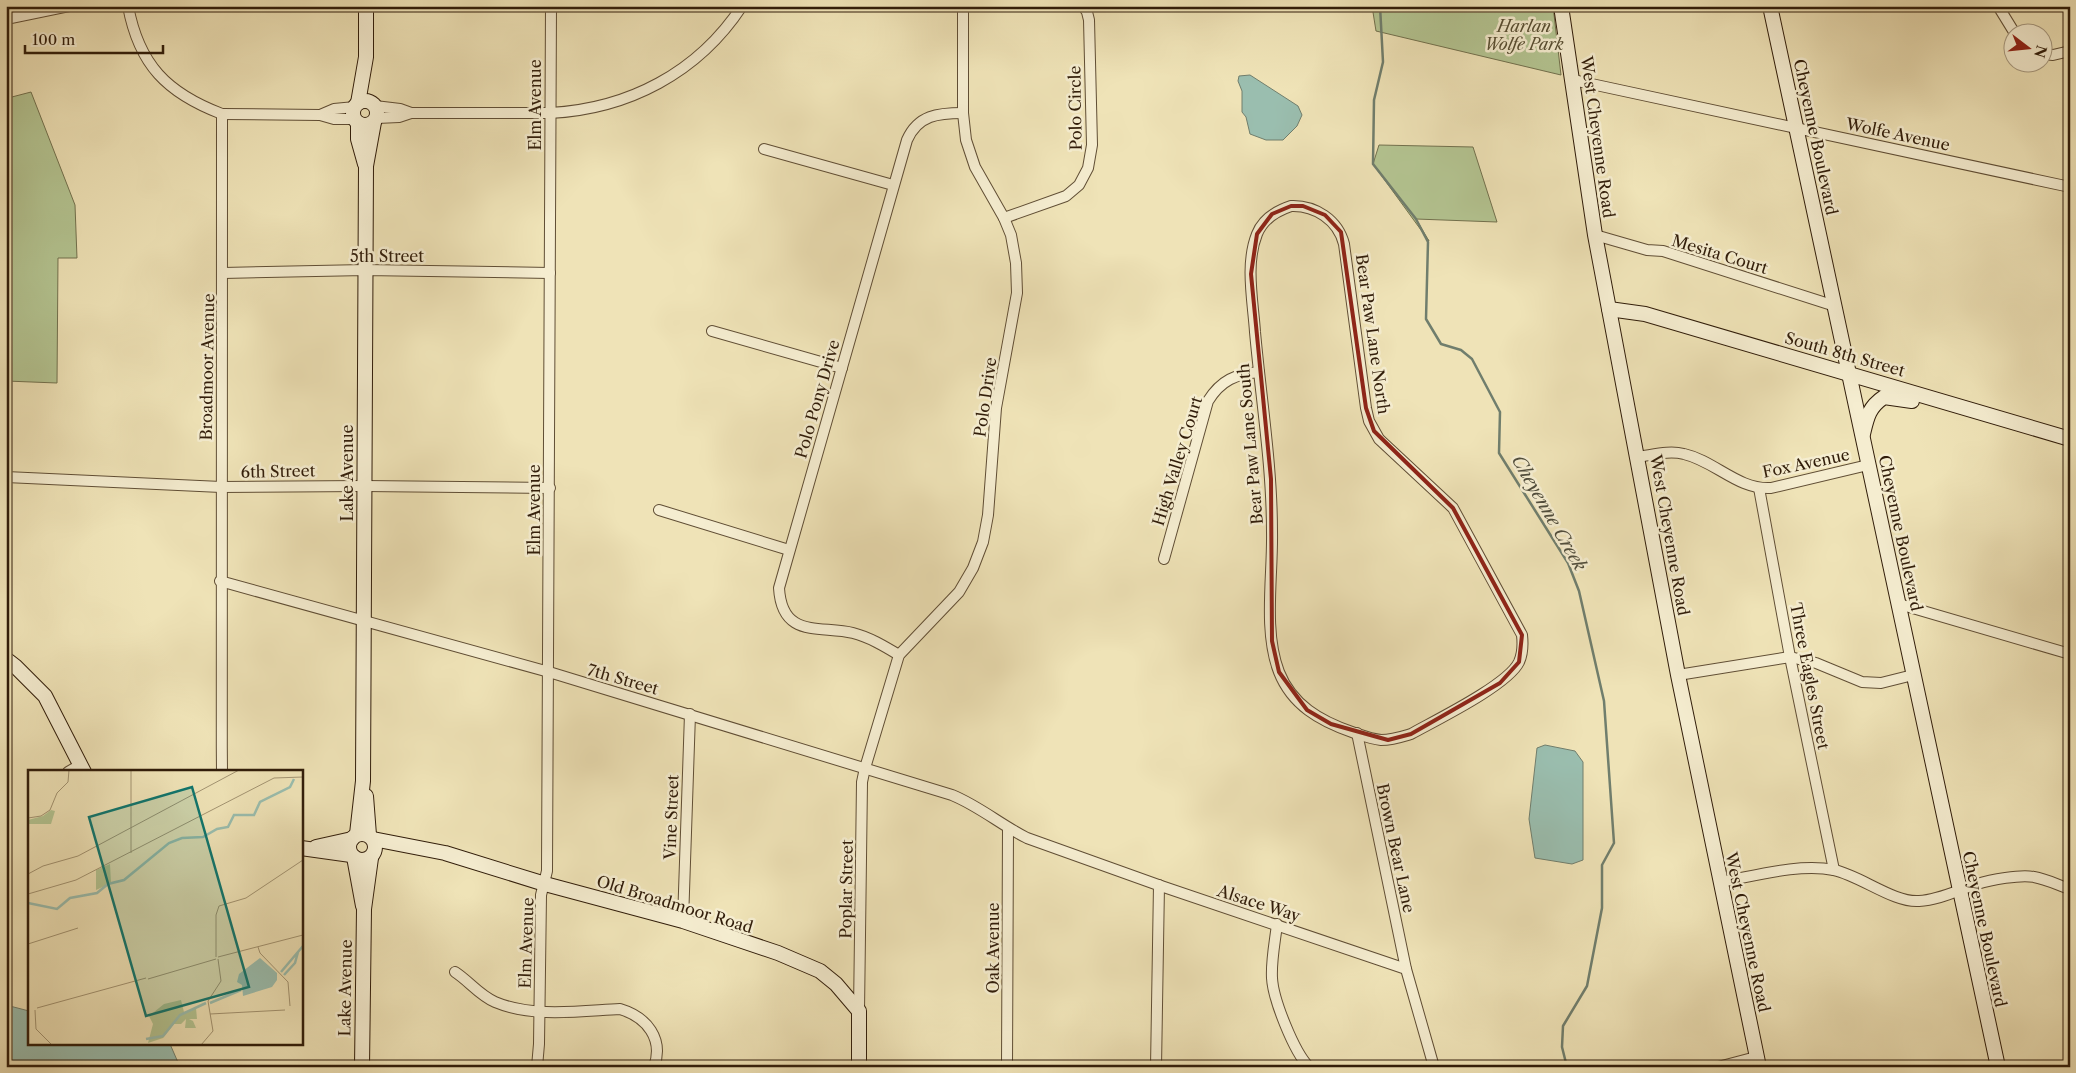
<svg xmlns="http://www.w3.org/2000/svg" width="2076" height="1073" font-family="'Libre Caslon Text',serif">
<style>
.green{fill:#b4c592;stroke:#72714e}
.water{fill:#9abeaf;stroke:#707e6d}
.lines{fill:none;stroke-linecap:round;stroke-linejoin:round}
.stream{stroke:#707e6d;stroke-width:2.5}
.street-casing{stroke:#604e35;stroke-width:12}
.secondary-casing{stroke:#311d0a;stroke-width:16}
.street{stroke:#f5edd0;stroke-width:10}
.secondary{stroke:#f5edd0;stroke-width:14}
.marked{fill:none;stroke:#8f2418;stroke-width:4;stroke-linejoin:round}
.labels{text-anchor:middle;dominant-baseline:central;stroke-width:5;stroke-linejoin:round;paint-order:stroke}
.park-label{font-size:16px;font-style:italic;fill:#584f33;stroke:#f5edd0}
.street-label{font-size:16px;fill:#311d0a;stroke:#f5edd0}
.water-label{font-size:18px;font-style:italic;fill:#504d3c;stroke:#f5edd0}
.inset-river{fill:none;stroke:#9abeaf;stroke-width:2.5}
.inset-road{fill:none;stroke:#a39472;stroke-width:1}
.view{fill:#0f766e;fill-opacity:0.15;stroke:#0f766e;stroke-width:2.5}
.inset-edge{fill:none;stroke:#311d0a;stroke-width:2.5}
</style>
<rect width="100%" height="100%" fill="#efe3b7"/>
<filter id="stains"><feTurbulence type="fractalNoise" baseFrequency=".004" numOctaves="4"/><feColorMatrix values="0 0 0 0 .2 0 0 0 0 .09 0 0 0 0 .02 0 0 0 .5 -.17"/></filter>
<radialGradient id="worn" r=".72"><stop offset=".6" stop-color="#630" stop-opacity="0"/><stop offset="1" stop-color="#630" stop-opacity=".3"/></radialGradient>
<!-- green -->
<g class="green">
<polygon points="1372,6 1553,6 1561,75 1376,31"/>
<polygon points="31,92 75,205 77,258 58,258 57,383 6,381 6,94 8,98"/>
<polygon points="1379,145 1473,147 1497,222 1416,219 1429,241 1373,164"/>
</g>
<!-- water -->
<g class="water">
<polygon points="1250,75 1298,106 1302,115 1297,126 1283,140 1266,140 1250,134 1246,117 1242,112 1242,91 1238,81 1239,76"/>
<polygon points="1545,745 1575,751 1583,762 1583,860 1572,864 1535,858 1529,819 1537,748"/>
<polygon points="6,1005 29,1011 29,1044 170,1044 180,1067 6,1067"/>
</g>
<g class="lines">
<!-- stream -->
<polyline class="stream" points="1380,6 1383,62 1374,100 1373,164 1416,219 1428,242 1426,319 1441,344 1461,350 1472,359 1500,412 1499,453 1568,563 1579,591 1604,701 1614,843 1602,865 1602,908 1587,986 1563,1026 1562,1047 1567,1067"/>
<defs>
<g id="street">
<path d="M128,6C139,65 167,93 222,114C224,334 220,553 222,772"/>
<polyline points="1998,6 2014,32"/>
<polyline points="6,19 69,6"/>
<polyline points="2044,54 2053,55 2070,51"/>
<polyline points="1573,80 2070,187"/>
<polyline points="375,106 400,109 411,113"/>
<polyline points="222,114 320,115 334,119 354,119"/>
<polyline points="320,115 334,109 355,107"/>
<path d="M377,118L399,117L411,113H550C628,109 698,73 742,6"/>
<polyline points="764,149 893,185"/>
<path d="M1291,206C1315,205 1338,220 1344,244L1366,408L1369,421L1379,439L1453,508L1522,635C1523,644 1523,653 1519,662C1508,685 1436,720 1411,734C1401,737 1392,740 1381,740C1371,739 1361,735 1352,732C1320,721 1292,705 1279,672C1263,631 1273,575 1272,532C1272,465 1261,399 1255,332C1253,301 1245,264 1257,234C1263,219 1276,211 1291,206Z"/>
<polyline points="1004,218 1066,196 1079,185 1088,168 1092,145 1089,20 1087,12 1083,6"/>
<polyline points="1595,235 1647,250 1663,251 1835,306"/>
<polyline points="223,273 365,270 550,273"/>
<polyline points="712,331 842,368"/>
<path d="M1638,457C1653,455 1669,450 1684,454C1715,461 1738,490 1771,488L1868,465"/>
<polyline points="6,477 221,487 364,486 550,488"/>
<polyline points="1759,488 1790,657 1834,870"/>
<polyline points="659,510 789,550"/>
<path d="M1164,559L1208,401C1221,380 1236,374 1259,372"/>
<path d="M220,581L549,672L952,795C979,806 1001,825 1027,838L1161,886L1406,969L1434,1067"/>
<polyline points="1899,604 2070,654"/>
<path d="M899,655C884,646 869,637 853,633C820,625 782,639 779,588L907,140C918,115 938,113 963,113"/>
<polyline points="1678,675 1790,657 1816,663 1862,682 1881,683 1913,675"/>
<polyline points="1357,733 1406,969"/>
<polyline points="68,772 80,765"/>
<path d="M1721,882C1755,876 1799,863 1834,870C1861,876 1894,903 1919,901C1939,900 1958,890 1977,884C1990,880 2021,874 2034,877C2046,879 2058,885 2070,889"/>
<polyline points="683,921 690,714"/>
<path d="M1277,924C1275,942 1271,960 1272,978C1273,999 1294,1052 1309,1067"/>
<path d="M455,972C469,981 479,995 495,1002C533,1018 580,1011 620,1009C647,1017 664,1039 654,1067"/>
<polyline points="859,1011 862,782 865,768 899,655 959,592 973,568 983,542 988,515 996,408 1017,293 1016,263 1011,235 1004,218 975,167 966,140 963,113 963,6"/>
<polyline points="537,1067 539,1044 541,895 547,871 551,6"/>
<polyline points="1007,1067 1008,828"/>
<polyline points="1156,1067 1159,885"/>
<polyline points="1718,1067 1756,1057"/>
</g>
<g id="secondary">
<polyline points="1561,6 1595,235 1678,675 1759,1067"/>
<polyline points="1770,6 1998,1067"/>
<circle cx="365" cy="113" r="12"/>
<polyline points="358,103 366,57 366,6"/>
<polyline points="358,123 358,139 365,164"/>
<polyline points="1609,309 1645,314 2070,439"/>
<path d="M1863,434C1867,417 1869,407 1884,397L1912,401"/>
<polyline points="6,659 15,666 45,696 84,772"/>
<polyline points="366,796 369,835"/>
<circle cx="362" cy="847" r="13"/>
<polyline points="357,834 363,781 366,166 374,122"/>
<polyline points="373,839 445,853 545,884 683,921 778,953 820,971 836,984 859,1011 859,1067"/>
<polyline points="316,847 352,839"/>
<polyline points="301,848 351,855"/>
<polyline points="354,857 363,906"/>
<polyline points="362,1067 364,909 371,858"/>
</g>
</defs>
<!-- street casing -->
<use href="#street" class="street-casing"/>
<!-- secondary casing -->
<use href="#secondary" class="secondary-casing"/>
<!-- street -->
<use href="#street" class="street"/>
<!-- secondary -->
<use href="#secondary" class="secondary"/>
</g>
<!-- marked area -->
<path class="marked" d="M1291,206H1303L1325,215L1341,232L1366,408L1374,431L1453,508L1522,635L1519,662L1500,683L1411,734L1388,740L1331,724L1307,710L1279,672L1272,641L1271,479L1251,274L1257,234L1272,214Z"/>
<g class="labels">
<!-- park labels -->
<g class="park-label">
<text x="1524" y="26">Harlan<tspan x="1524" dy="18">Wolfe Park</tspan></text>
</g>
<!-- street labels -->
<g class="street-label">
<text transform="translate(535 105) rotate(-90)">Elm Avenue</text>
<text transform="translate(1075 108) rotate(-91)">Polo Circle</text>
<text transform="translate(1898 134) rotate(12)">Wolfe Avenue</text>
<text transform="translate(1598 137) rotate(82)">West Cheyenne Road</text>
<text transform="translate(1816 137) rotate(78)">Cheyenne Boulevard</text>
<text transform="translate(1720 254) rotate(17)">Mesita Court</text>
<text x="387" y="256">5th Street</text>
<text transform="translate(1373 334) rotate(82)">Bear Paw Lane North</text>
<text transform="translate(1845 354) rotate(16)">South 8th Street</text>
<text transform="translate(207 367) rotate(-89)">Broadmoor Avenue</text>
<text transform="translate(985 397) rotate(-82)">Polo Drive</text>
<text transform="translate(817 399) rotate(-74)">Polo Pony Drive</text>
<text transform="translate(1250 444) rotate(-95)">Bear Paw Lane South</text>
<text transform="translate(1177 461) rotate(-73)">High Valley Court</text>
<text transform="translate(1806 463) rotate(-12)">Fox Avenue</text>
<text transform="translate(278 471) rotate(-1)">6th Street</text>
<text transform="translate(347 473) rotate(-90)">Lake Avenue</text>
<text transform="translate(534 510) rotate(-90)">Elm Avenue</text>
<text transform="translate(1901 533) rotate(78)">Cheyenne Boulevard</text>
<text transform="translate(1670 535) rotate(80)">West Cheyenne Road</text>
<text transform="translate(1810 676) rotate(79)">Three Eagles Street</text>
<text transform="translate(623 679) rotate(16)">7th Street</text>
<text transform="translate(671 817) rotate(-88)">Vine Street</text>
<text transform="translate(1396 848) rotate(78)">Brown Bear Lane</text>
<text transform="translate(846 889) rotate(-89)">Poplar Street</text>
<text transform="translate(1259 903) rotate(18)">Alsace Way</text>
<text transform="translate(675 904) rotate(17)">Old Broadmoor Road</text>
<text transform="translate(1985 929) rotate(78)">Cheyenne Boulevard</text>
<text transform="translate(1748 932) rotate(78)">West Cheyenne Road</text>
<text transform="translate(526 943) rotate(-88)">Elm Avenue</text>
<text transform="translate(993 948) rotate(-90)">Oak Avenue</text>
<text transform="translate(345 988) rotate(-89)">Lake Avenue</text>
</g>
<!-- water labels -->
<g class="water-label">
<text transform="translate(1549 513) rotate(60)">Cheyenne Creek</text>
</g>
</g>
<!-- overview -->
<g transform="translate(28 770)">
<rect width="275" height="275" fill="#efe3b7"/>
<path d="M23,40L27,41L23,54H1L0,50L15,46ZM82,94L83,113L68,120V100ZM153,230L156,242L168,238L169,249H161L165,251L168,258H157L158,249L153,254H146L135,268L120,273L125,254L121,246L136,234Z" fill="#b4c592"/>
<path d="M232,188L249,203V210L244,217L215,226L214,215L209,212L211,204Z" fill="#9abeaf"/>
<path class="inset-river" d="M0,133L29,139L42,128L69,123L80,114L96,110L141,73L154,68L175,67L189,59L200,57L206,45H226L232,32L262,17L266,9M253,202L275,176M256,205L267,193L270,182M182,233L213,220M118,269L135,266L152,245L178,233"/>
<path class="inset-road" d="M0,48L13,46L22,40L29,23L40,12L41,0M103,83V0M0,104L15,96L50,86L211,0M0,124L48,110L246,8L275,7M0,174L50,158M230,177L232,183L260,212L262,236M188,187V145L191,136L218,128L275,90M190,187L275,165M120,209L188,189M9,238L118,208M7,240L8,259L24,275M182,244L257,240M173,275L185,261L180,231L193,211L190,189"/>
<path class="view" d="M164,17L221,217L118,246L61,47Z"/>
<rect width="275" height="275" class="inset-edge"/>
</g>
<!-- margin -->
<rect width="2076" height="1073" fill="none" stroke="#efe3b7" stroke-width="25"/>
<rect x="8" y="8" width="2061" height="1058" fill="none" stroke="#311d0a" stroke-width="2.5"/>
<rect x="12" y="12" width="2051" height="1048" fill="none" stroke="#311d0a"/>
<!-- north arrow -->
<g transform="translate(2028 48) rotate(106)"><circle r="24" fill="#f5edd0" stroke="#a79a81"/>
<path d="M0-4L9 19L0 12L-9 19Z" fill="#8f2418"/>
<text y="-8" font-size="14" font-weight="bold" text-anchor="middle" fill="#311d0a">N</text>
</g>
<!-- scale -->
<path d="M25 45v8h138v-8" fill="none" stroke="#311d0a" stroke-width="2.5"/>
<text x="32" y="45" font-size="15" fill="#311d0a" stroke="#f5edd0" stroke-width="4" paint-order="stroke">100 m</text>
<rect width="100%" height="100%" filter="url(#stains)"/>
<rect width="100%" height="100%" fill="url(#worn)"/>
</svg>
